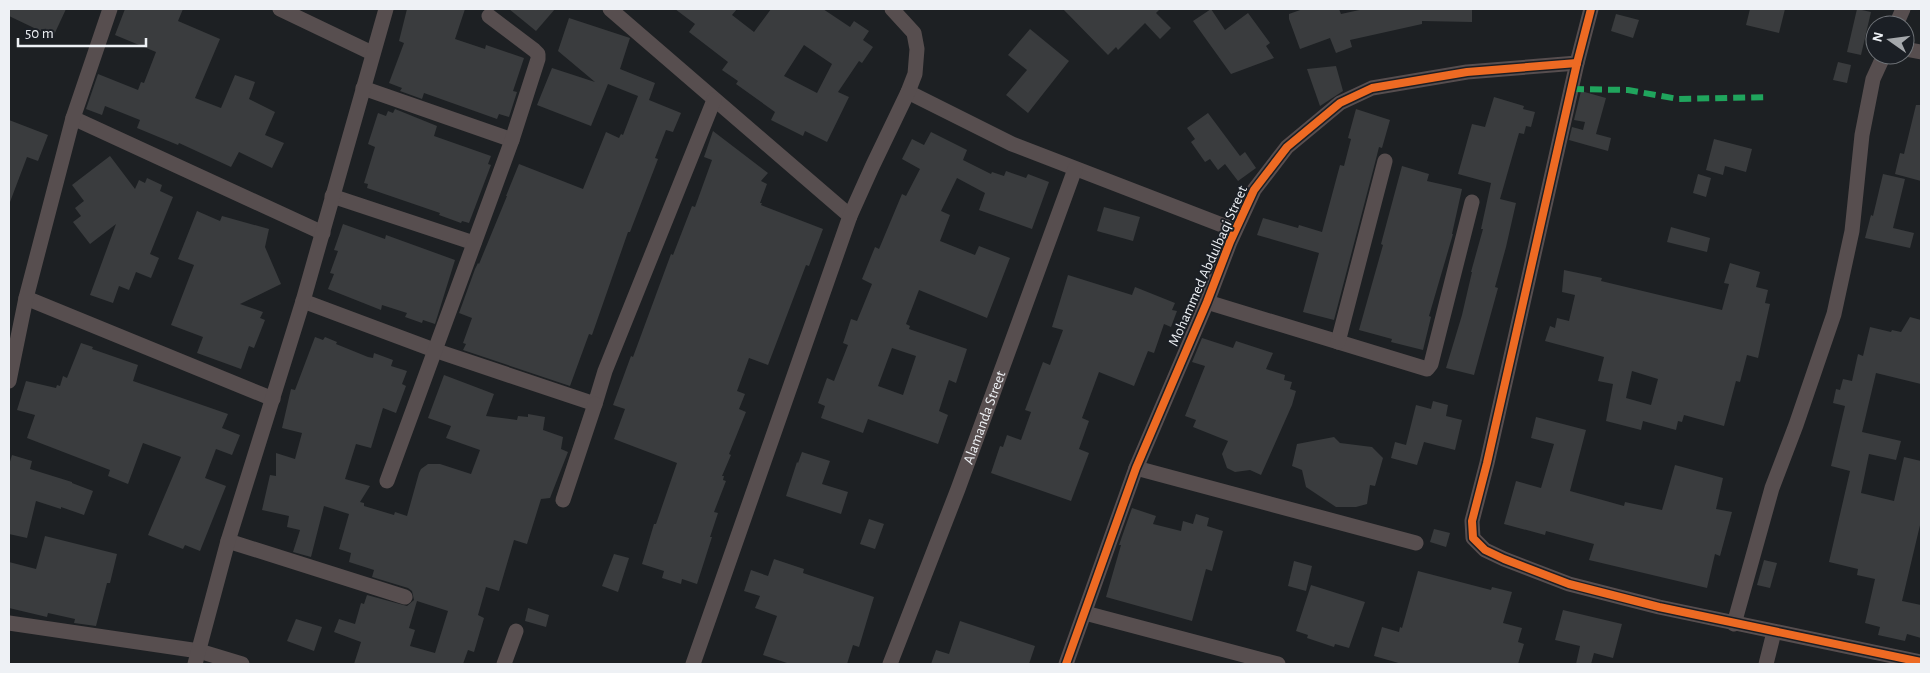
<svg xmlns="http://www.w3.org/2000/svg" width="1930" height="673" font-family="'Alegreya Sans',sans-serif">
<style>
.building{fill:#3a3c3e;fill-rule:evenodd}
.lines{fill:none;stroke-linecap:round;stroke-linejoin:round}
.minor{stroke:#574e4f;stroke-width:15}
.quiet{stroke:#20a55d;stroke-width:6;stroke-dasharray:12 6;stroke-linecap:butt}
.cycleway-casing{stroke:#1b1f25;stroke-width:11}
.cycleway{stroke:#ed6a23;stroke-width:8}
.labels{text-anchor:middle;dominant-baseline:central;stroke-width:4;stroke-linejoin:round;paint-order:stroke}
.street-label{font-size:15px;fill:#eef1f5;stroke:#1b1f25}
</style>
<rect width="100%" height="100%" fill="#1d2023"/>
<!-- building -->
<g class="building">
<polygon points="9,9 66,9 53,37 9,16"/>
<polygon points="125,9 183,9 178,21 220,39 195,98 221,108 235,75 255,82 249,99 275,112 265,135 284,143 272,168 239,152 231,167 179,143 178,145 137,128 140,120 105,106 102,115 86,109 98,74 138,90 141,82 144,83 156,52 115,35"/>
<polygon points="407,9 465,9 455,39 485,49 486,45 524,58 513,91 517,92 509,117 499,114 497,119 424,93 422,99 400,91 402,88 389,83 404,43 399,41"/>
<polygon points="509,9 555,9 536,31"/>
<path d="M675,9H737L732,15L754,32L771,9H823L850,27L854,21L869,31L863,40L873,47L862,63L859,61L838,92L849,97L827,142L805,131L803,136L771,120L775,112L736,84L738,81L722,70L728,62L689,32L695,24ZM804,45L832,64L817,93L784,76Z"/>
<polygon points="1063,9 1160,9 1156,13 1171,28 1160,39 1145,23 1118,50 1116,47 1108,55"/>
<polygon points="1211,9 1225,30 1248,13 1270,43 1266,46 1274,58 1231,74 1193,21"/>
<polygon points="1303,9 1339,9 1341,14 1364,9 1472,9 1472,22 1422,21 1422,24 1350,40 1352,47 1336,53 1330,38 1300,49 1289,19 1289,14"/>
<polygon points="1750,9 1785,9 1779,33 1746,25"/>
<polygon points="1857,9 1871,12 1861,55 1847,52"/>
<polygon points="1616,14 1639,20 1633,38 1611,31"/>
<polygon points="569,18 630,38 620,69 655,83 649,100 681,113 673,132 666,130 655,158 658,159 630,232 628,232 592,335 589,334 570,386 463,350 466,344 463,343 472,318 459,313 475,269 478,263 479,264 507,196 506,196 519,164 583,189 606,132 619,138 621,134 623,135 638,96 608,84 591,126 537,105 552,68 595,82 558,51"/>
<polygon points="1030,29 1069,61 1028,113 1006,95 1027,70 1008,55"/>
<polygon points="1838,62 1851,65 1847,83 1833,80"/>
<polygon points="1336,66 1343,91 1320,106 1307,69"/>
<polygon points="1581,91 1606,98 1596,134 1611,138 1608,151 1569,140 1572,127 1583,130 1585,122 1574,120"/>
<polygon points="1494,97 1524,106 1523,109 1535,112 1531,127 1526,126 1524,134 1519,133 1500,199 1516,203 1506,247 1495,287 1498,288 1474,375 1446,368 1462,315 1472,272 1471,272 1483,229 1481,229 1491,183 1458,174 1472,124 1485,127"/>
<polygon points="1916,105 1921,105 1921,181 1895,174 1900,153 1904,154"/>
<polygon points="395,109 437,126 434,136 491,156 488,164 491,165 469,223 462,221 461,223 439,215 440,213 367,188 368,184 364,183 375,147 368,144 378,113 386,116 388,111 393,113"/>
<polygon points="1356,109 1390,120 1382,148 1379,147 1376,159 1334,320 1303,312 1319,253 1257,235 1263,218 1298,228 1299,225 1322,232 1340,165 1344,166 1351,139 1348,138"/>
<polygon points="1208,113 1240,156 1245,152 1256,168 1238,181 1225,164 1218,170 1210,159 1205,162 1191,142 1195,139 1187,128"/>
<polygon points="9,120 48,135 38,161 27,157 10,202 9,201"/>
<polygon points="713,131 768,173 761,181 767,184 760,203 762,203 761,205 823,229 809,266 806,265 768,365 749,358 737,391 745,394 739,409 746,412 729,454 731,455 722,476 724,476 723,480 726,481 714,512 718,513 710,537 712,537 697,584 682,579 681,584 662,578 664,571 642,564 654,524 656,524 677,463 614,439 625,409 613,405 631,356 633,357 671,254 673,255 692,206 695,207 712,160 704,157"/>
<path d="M931,132L967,150L963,160L991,174L992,172L1004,176L1006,171L1026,178L1028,174L1049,182L1032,229L979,210L985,193L957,178L941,211L950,215L940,241L975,255L979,246L1010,258L987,318L919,290L906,324L910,326L909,329L967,349L956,383L949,380L939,411L948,415L938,444L868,419L863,433L821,418L825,406L818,403L827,378L834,381L848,345L843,343L851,319L857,321L872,284L862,279L875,247L879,249L902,194L906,196L920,169L902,159L912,139L924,145ZM892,348L916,356L903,395L878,386Z"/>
<polygon points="1714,139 1752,149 1746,172 1725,166 1723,175 1706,170"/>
<polygon points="110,156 135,189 139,180 145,183 147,178 162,185 160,191 173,197 150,254 159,258 151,278 136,272 129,290 119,286 113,303 90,295 116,224 90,244 73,222 81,216 75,208 84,201 72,185"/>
<polygon points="1402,166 1429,174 1427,181 1462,189 1452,234 1453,234 1429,316 1431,317 1423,350 1391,342 1392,339 1359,330 1383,245 1381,244"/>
<polygon points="1698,174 1711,178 1706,197 1693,193"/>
<polygon points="1883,174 1905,179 1893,228 1914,233 1910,248 1865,238 1871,215 1873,216"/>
<polygon points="1104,207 1140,217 1133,241 1097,231"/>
<polygon points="197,211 220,221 222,216 269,229 265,247 281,284 240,304 263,312 260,318 265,320 254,348 249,346 241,369 197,353 203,337 171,325 194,265 178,259"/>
<polygon points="343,224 385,239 386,235 455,260 435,324 423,320 422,323 405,317 407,313 382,305 381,310 328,289 334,274 330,273 338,251 334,250"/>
<polygon points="1671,227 1710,238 1707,252 1667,242"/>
<path d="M1730,263L1760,272L1756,287L1768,290L1765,303L1770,304L1758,358L1747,355L1740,382L1736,381L1724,426L1684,415L1682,422L1678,421L1676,430L1643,421L1641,430L1606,421L1613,384L1598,381L1604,357L1545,341L1550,326L1555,328L1557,318L1569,321L1575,295L1562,292L1564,270L1602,278L1601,281L1722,310L1729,284L1724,283ZM1632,371L1658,379L1651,405L1626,398Z"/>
<polygon points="1068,275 1132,295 1135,287 1175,303 1172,310 1177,311 1171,327 1164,324 1154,353 1148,351 1134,386 1099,372 1082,418 1089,421 1079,449 1089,453 1071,501 991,473 1000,446 1003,447 1007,435 1021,440 1031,412 1025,410 1043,362 1050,365 1063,330 1052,327"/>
<polygon points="1910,317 1921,320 1921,384 1876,373 1862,432 1901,441 1896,460 1869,454 1861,493 1894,501 1904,457 1921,461 1921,521 1902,601 1921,605 1921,638 1907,634 1905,641 1878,635 1880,627 1865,623 1875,579 1857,575 1858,569 1829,562 1850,471 1831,466 1845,406 1833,403 1836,389 1840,390 1843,379 1852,381 1858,354 1863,356 1870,327 1891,332 1892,330 1901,332"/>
<path d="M315,337L323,340L325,337L337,342L336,344L368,357L373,358L374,353L393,360L391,366L407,371L402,384L406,386L396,413L383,408L371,448L356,444L345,479L370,486L360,502L364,503V506L394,515L395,512L407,516L419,473L421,469L428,464H440L471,474L480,450L446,438L451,426L428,418L444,375L494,394L486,416L517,420L518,416L528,417V414L545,417L543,430L563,437L561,449L568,452L550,498L541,499L527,544L514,540L499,591L486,587L478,615L484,618L474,652L468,650L463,664H354L361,642L334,632L339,619L355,624L361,603L364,604L367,595L407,606L414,600L412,591L408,588L372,577L374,570L349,562L351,553L339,549L349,514L324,506L311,557L293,552L300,530L287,527L289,516L262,510L270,475L276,476V453L295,459L302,433L282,428L291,389L295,390ZM417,601L448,611L435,653L410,646L415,630L409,628Z"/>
<polygon points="1202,338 1233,348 1236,341 1273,353 1266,369 1285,375 1284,380 1292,382 1290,389 1296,391 1292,405 1261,475 1250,470 1235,472 1227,468 1222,454 1228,441 1193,427 1196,420 1185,416 1205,366 1192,362"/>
<polygon points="81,343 93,347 92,349 138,365 133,381 228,414 222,428 240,435 232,455 216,449 205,478 226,486 200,551 185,545 183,549 148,535 181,457 143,443 128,484 108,476 110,470 27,438 35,415 17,410 26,381 56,388 57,385 60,386 63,376 67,378"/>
<polygon points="1433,401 1448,405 1446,416 1462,420 1455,450 1424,442 1417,465 1391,458 1395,442 1406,445 1416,405 1431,409"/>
<polygon points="1536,417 1586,430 1570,491 1624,506 1625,502 1662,510 1675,465 1723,478 1716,509 1732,512 1720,556 1715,554 1707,588 1589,560 1594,544 1546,531 1545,535 1504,524 1516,481 1541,488 1554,444 1531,438"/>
<polygon points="1334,437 1340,443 1372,447 1383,458 1375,486 1370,485 1367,504 1356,507 1336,507 1306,487 1302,470 1292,466 1297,444"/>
<polygon points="802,452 830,461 822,484 848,492 841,514 786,496 797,462 798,463"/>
<polygon points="12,455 32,461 30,469 72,482 72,483 93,491 84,515 61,507 61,509 36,501 27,538 9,534 9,465"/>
<polygon points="1132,508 1156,516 1153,524 1181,531 1183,521 1193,524 1196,514 1209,518 1207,526 1223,531 1212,571 1206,569 1192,621 1106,597 1121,545 1119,545"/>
<polygon points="869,519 884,524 875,549 860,544"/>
<polygon points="1434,529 1450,533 1446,547 1430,542"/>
<polygon points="45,536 117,554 110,583 107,583 96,626 74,623 75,619 48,613 47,617 9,608 9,562 36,569"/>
<polygon points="614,554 629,558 618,592 602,586"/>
<polygon points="774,559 804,569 803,573 874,597 859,647 853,645 847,664 790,664 763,655 777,616 755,608 760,596 744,591 751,570 768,576"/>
<polygon points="1764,560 1777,563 1770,588 1757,585"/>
<polygon points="1294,561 1312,566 1306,591 1288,586"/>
<polygon points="1418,571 1491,590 1492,587 1512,592 1503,623 1522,628 1518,642 1524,644 1518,664 1402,664 1374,656 1382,627 1399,632 1400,627 1402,628"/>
<polygon points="1311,585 1365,602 1349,648 1335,644 1334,647 1307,638 1308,635 1296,631"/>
<polygon points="528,608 549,615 546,627 525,621"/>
<polygon points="1563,610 1622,624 1613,658 1594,653 1591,664 1576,664 1580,646 1555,640"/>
<polygon points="296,619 322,627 314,651 287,641"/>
<polygon points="960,621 1035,646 1029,664 931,664 936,650 949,654"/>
</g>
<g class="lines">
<!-- minor -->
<g class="minor">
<polyline points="280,9 372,53"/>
<polyline points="610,9 850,216"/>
<polyline points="1591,9 1577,63 1487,463 1472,521 1473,538 1485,550 1504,559 1569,584 1659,607 1921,662"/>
<polyline points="1896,25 1903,9"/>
<polyline points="1905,49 1921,52"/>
<polyline points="363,88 512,140"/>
<polyline points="908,92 1012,144 1235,230"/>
<polyline points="73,118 323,233"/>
<polyline points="332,196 474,243"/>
<polyline points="26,298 273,399"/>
<polyline points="303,301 434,350 595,404 605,371 714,100"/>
<polyline points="1207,302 1427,369 1431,364 1472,202"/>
<polyline points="1338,342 1385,161"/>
<polyline points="9,381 26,298 73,118 110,9"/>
<polyline points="1136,468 1416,543"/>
<polyline points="387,481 512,140 538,59 538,54 534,50 489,16"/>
<polyline points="563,500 595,404"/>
<polyline points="228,541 405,597"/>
<polyline points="1085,613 1278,664"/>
<polyline points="9,623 199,651 242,664"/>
<polyline points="1734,624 1772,488 1796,425 1834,314 1852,231 1862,135 1873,79 1884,55"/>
<polyline points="195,664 228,541 303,301 386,9"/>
<polyline points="504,664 516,631"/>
<polyline points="693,664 850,216 872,167 908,92 915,74 917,49 914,33 892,9"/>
<path id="s1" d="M890,664L958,489L1075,169"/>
<polyline points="1066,664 1136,468 1207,302 1230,242 1254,190 1287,147 1340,103 1372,88 1467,72 1577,63"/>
<polyline points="1766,664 1774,632"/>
</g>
<!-- quiet -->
<polyline class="quiet" points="1572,89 1628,90 1678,99 1769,97"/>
<defs>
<g id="cycleway">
<polyline points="1591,9 1577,63 1487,463 1472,521 1473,538 1485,550 1504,559 1569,584 1659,607 1921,662"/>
<polyline points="1066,664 1136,468 1207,302 1230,242 1254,190 1287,147 1340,103 1372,88 1467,72 1577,63"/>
</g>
</defs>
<!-- cycleway casing -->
<use href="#cycleway" class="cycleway-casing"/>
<!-- cycleway -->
<use href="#cycleway" class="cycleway"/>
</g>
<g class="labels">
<!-- street labels -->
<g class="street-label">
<text transform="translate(1208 266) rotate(-66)">Mohammed Abdulbaqi Street</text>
<text stroke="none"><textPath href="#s1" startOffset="264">Alamanda Street</textPath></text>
</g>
</g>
<!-- border -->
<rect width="1930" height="673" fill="none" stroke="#eef1f5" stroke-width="20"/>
<!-- north arrow -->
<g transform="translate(1890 40) rotate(284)"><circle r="24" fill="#1b1f25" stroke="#6f7378"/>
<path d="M0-4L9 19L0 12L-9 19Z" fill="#a5a8ac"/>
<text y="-8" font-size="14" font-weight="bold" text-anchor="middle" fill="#eef1f5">N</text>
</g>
<!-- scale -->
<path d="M18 38v8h128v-8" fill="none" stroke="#eef1f5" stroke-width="2.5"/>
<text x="25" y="38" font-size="15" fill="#eef1f5" stroke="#1b1f25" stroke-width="4" paint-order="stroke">50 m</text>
</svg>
